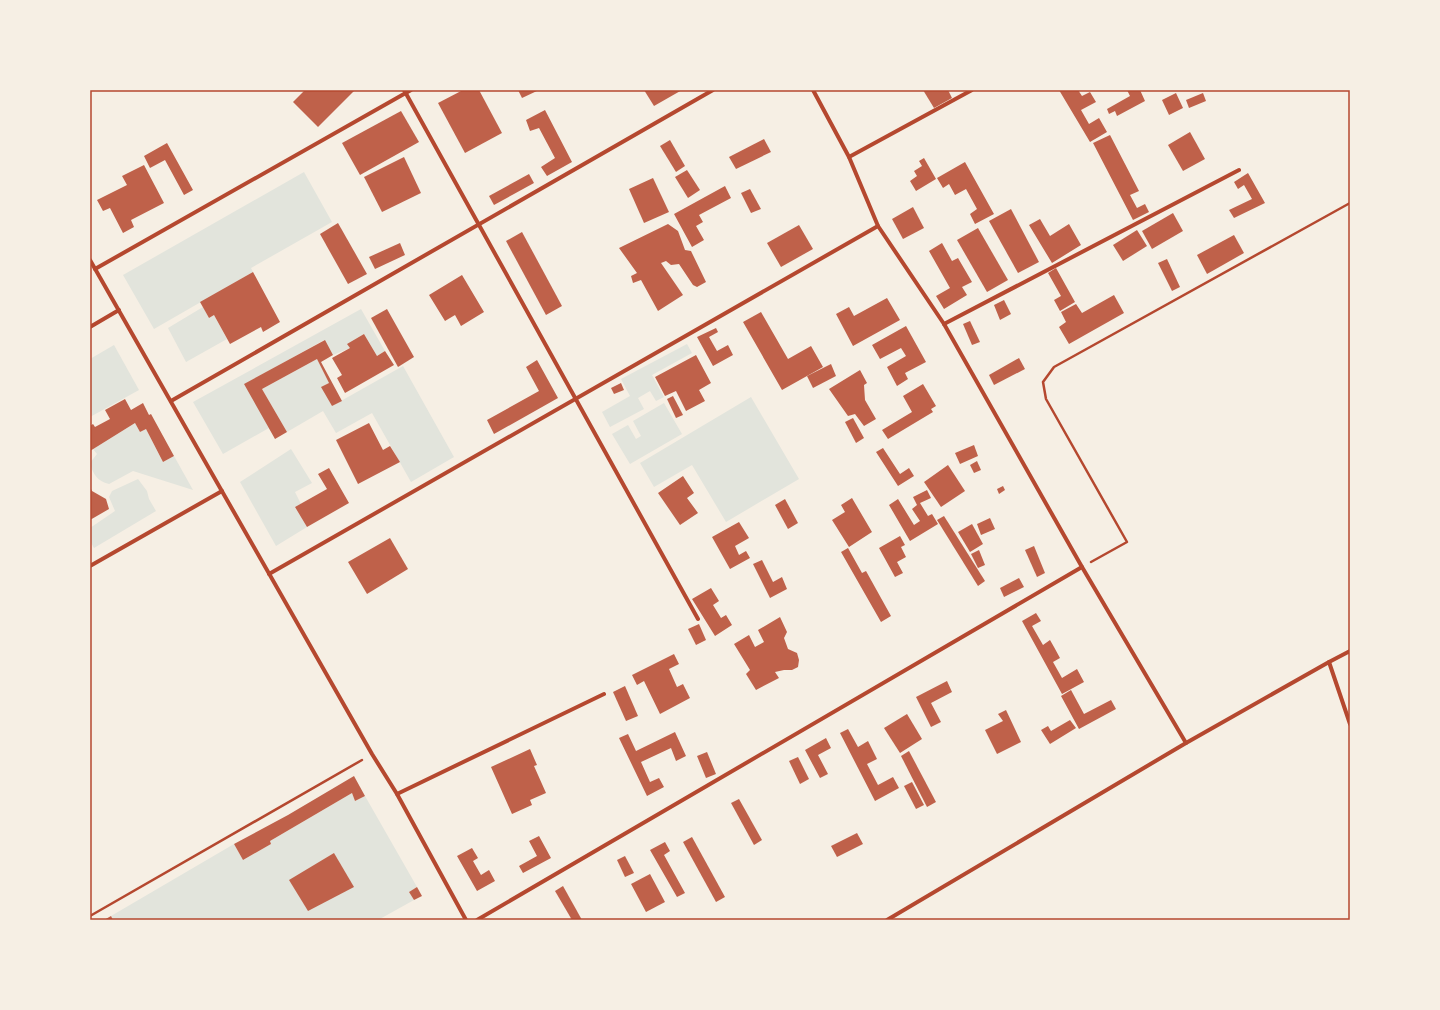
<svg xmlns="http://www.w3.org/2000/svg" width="1440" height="1010" font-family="'IBM Plex Sans',sans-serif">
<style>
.green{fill:#e2e4dc}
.building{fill:#bf614a}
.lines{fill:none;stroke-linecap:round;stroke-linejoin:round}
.path{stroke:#b5482f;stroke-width:2.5}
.minor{stroke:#b5482f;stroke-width:4}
.neatline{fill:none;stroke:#b5482f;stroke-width:1.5}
</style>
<rect width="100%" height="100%" fill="#f6efe4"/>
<!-- green -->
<g class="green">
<polygon points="304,172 332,222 251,268 253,272 154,329 123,275"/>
<polygon points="203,307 209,318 214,315 227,339 186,362 168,328"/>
<polygon points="361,309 385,351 377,356 364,334 348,344 350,348 333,355 324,340 245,384 269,428 223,454 193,402"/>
<polygon points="687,344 692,353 652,375 664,397 656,401 650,391 638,398 644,409 610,427 602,412 630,396 621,379"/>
<polygon points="114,345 139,390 90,417 90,359"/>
<polygon points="317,359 329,383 322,387 332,406 403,366 454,457 411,482 372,413 336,433 323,411 287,432 262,389"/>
<polygon points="751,397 799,479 726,522 692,465 654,487 640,463"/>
<polygon points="664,403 682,434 630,464 612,434 628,425 636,439 641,436 633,421"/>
<path d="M135,423L140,432L146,429L163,462L174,456L193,490L133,471L109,484C97,481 93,474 90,463L97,454L93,449Z"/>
<polygon points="291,449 312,483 295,492 301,504 295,507 307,527 276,546 240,482"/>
<polygon points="138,479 147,491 149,499 156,511 94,548 90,541 90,528 115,511 109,497 112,491"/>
<polygon points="352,793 355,801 365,796 417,887 409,892 414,900 378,920 113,920 111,916 234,844 243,860 271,844 270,841"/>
</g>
<!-- building -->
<g class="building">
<polygon points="305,90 355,90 318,127 293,102"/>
<polygon points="463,90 479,90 502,133 465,153 438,103"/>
<polygon points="518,90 539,90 522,98"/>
<polygon points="644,90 682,90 654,106"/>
<polygon points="923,90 948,90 952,98 934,108"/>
<polygon points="1059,90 1078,90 1082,96 1090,92 1096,102 1081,110 1089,124 1099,118 1107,132 1090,142"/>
<polygon points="1127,90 1140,90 1145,101 1117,116 1115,111 1109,114 1107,109 1130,96"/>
<polygon points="1176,93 1183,108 1169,115 1162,100"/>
<polygon points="1203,93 1206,101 1189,108 1186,100"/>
<polygon points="545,110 572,162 547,176 541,167 555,158 539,128 530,131 526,120"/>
<polygon points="401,111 419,142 360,175 342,143"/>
<polygon points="1190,132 1205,159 1183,171 1168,145"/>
<polygon points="1110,135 1139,191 1130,195 1137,208 1145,204 1149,212 1133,220 1093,143"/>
<polygon points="764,139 771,152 736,169 729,157"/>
<polygon points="670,140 685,166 676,172 660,146"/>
<polygon points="167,143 193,190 184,195 165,160 150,168 144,156"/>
<polygon points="404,157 421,193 382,212 364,177"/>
<polygon points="924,158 936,179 916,191 910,181 917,176 914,171 922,166 919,161"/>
<polygon points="965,162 994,214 975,224 970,214 977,209 966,189 955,195 949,184 943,188 937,178"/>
<polygon points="144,165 164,203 131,220 134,227 123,233 110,208 103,211 97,200 127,185 122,176"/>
<polygon points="687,170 700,190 688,198 675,177"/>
<polygon points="1248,173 1265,203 1234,218 1229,210 1252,199 1244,185 1238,189 1234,182"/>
<polygon points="529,174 534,183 494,205 489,196"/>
<polygon points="653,178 669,212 644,223 629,189"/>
<polygon points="725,186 731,198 699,215 703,222 696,226 704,240 692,247 674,214"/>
<polygon points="750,189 761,209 751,213 741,193"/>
<polygon points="913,207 924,228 903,239 892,219"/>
<polygon points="1011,209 1039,262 1018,273 989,221"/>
<polygon points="1173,213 1183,231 1152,249 1142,231"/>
<polygon points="1040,219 1050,236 1069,224 1081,245 1052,263 1029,225"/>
<polygon points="338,223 367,274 348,284 320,234"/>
<polygon points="668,224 678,231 685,250 691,251 706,282 697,287 693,285 679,264 671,265 666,261 661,263 683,295 658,311 641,280 633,283 631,276 637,273 619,248"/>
<polygon points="799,225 813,249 781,267 767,243"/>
<polygon points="978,228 1008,280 987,292 957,240"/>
<polygon points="1137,230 1147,246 1123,261 1113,245"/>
<polygon points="522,232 562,306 546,315 506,241"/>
<polygon points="1234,235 1244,253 1207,274 1197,255"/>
<polygon points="400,243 405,255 375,269 369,257"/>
<polygon points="942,243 952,261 958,258 972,282 962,287 967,295 944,309 936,296 950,288 929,251"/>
<polygon points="1167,259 1180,287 1172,291 1158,263"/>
<polygon points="1056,268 1075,302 1060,311 1054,300 1061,296 1048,273"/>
<polygon points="253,272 280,322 263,332 261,327 230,344 214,315 209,318 200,302"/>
<polygon points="462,275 484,312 461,326 455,315 445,321 429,295"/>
<polygon points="1114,295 1124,313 1092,331 1085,317 1092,331 1069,344 1059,327 1066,322 1061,312 1076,304 1082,313"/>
<polygon points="887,298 900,320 853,346 836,314 849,307 854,316"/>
<polygon points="1004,300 1011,314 1000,320 994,305"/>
<polygon points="387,309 414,357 398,367 371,318"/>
<polygon points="761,312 788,359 811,346 823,367 782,390 743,322"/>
<polygon points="970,321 980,342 972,345 963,324"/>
<polygon points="906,326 926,362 905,373 908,379 897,386 887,367 906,356 901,348 880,359 872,345"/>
<polygon points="716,328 718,332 709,337 717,351 728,345 733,355 713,366 697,337"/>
<polygon points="364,334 377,356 385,351 394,365 345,393 337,378 342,375 332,358 350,348 347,344"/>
<polygon points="325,340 333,355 321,362 342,401 332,406 321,387 329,383 317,359 262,389 287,432 275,439 244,384"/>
<polygon points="696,355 711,383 699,390 705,401 686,411 676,391 665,396 655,377"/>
<polygon points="1019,358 1025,369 994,385 989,375"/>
<polygon points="537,360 558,398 494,434 487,420 539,391 526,367"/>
<polygon points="831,364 836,376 813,388 807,376"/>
<polygon points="860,370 867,383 864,385 865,400 876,419 864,426 855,414 848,416 829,389"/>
<polygon points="621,383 624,390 614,394 611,388"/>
<polygon points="923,384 936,406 931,409 933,412 888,439 882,430 912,412 903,396"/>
<polygon points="673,396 683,415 676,418 667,399"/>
<polygon points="125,399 131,410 143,403 149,415 151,414 174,456 163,462 146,429 140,432 135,423 90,451 90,426 93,424 95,427 110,419 105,410"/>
<polygon points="853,418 864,438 856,443 845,422"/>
<polygon points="369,423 383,450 390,446 400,462 358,484 336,440"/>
<polygon points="974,445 978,456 960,464 955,453"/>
<polygon points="883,448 900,474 909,468 914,476 898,486 876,452"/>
<polygon points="977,461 981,470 974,473 970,465"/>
<polygon points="948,465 965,491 941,507 924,482"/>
<polygon points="329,468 349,503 307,527 295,507 327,489 318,474"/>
<polygon points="683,476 694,493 687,498 698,513 680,525 658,493"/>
<polygon points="1003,486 1005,490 999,494 997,489"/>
<polygon points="90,487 92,491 106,499 109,509 90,520"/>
<polygon points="927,490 931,498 920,503 928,516 932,514 938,524 910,541 889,505 898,499 914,525 920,521 912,509 917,505 913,497"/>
<polygon points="852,498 872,532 849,547 832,520 845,512 841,505"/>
<polygon points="785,499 798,523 788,529 775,505"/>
<polygon points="944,516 985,581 978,586 937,520"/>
<polygon points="990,518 995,529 981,535 977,524"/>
<polygon points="739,522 749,538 735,546 739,555 746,551 750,558 730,569 712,537"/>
<polygon points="972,524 983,544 970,552 958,532"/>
<polygon points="900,536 905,545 901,547 906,557 897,562 903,573 895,577 879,548"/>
<polygon points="390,538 408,569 367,594 348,562"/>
<polygon points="1034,546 1045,573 1037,577 1025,550"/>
<polygon points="848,548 862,573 866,571 891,616 881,622 841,552"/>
<polygon points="979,550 985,565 978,568 971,554"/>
<polygon points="762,560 773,582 782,577 787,589 770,598 753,564"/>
<polygon points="1019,578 1024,587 1004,597 1000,588"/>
<polygon points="711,588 719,601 713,605 721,618 726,615 732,625 715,636 692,599"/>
<polygon points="1036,613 1041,621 1032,626 1043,645 1050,640 1054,647 1060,658 1053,662 1062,678 1077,669 1084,682 1062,694 1022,621"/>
<polygon points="780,617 787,632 784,638 788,649 797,653 799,660 798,667 792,670 784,670 775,672 779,678 756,690 746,674 750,670 734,644 749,635 755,647 764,642 758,630"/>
<polygon points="699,624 706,640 696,645 688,629"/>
<polygon points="674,654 679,664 669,669 677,687 683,684 690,698 660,714 644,681 637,685 632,675"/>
<polygon points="947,681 952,692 931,703 941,722 931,727 916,697"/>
<polygon points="625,686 638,716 626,721 613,692"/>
<polygon points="1071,690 1084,714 1111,700 1116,709 1079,729 1061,696"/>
<polygon points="1006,710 1021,742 997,754 985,730 1003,721 998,714"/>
<polygon points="907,714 922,739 900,753 884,728"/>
<polygon points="1070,720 1076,728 1050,744 1041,730 1048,726 1051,731"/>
<polygon points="848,729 858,747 868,741 877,759 867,764 878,785 893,777 899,788 875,801 840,733"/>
<polygon points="675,732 686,756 676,761 671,748 641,762 650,782 659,778 664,787 647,796 619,738 628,734 636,751"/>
<polygon points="826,738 831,748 818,755 828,774 820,778 805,750"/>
<polygon points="530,749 537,765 534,766 546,793 530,800 532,805 512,814 491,767"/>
<polygon points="909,751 936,802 927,807 901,756"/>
<polygon points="707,752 716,774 706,778 697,756"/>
<polygon points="798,757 809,779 800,784 789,761"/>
<polygon points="354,776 365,796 355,801 352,793 270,841 271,844 243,860 234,844 288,815"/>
<polygon points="912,782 924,805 916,809 904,786"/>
<polygon points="739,799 762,840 754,845 731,803"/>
<polygon points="857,833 863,844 837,857 831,846"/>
<polygon points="539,836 551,858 523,873 519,866 537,856 529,841"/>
<polygon points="692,837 725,897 716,902 683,842"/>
<polygon points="665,842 670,851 664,855 685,893 677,897 650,850"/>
<polygon points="472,848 478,858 473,861 481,875 489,870 495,881 477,891 457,856"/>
<polygon points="334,853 354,887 308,911 289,880"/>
<polygon points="625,856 634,873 625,877 617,860"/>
<polygon points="650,874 665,902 646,912 631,884"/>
<polygon points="563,886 582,920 572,920 555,891"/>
<polygon points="417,887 422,896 414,900 409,892"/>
<polygon points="111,916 113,920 104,920"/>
</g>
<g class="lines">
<!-- path -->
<g class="path">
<polyline points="1091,562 1127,542 1046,399 1043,382 1054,367 1350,203"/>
<polyline points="90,916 362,760"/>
</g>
<!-- minor -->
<g class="minor">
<polyline points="404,90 698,619"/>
<polyline points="813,90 849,157 878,226 944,324 1082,567 1186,743"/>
<polyline points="849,157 972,90"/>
<polyline points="90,260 372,754 397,794 466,920"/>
<polyline points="95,269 411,90"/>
<polyline points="944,324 1239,170"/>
<polyline points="90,327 119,310"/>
<polyline points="171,401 713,90"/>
<polyline points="90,566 222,491"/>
<polyline points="269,574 878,226"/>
<polyline points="1329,662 1350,724"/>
<polyline points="397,794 604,694"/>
<polyline points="477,920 1082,567"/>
<polyline points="887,920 1186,743 1329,662 1350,651"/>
</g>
</g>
<!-- border -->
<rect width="1440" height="1010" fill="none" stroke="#f6efe4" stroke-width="182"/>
<rect x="91" y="91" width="1258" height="828" class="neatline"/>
</svg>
